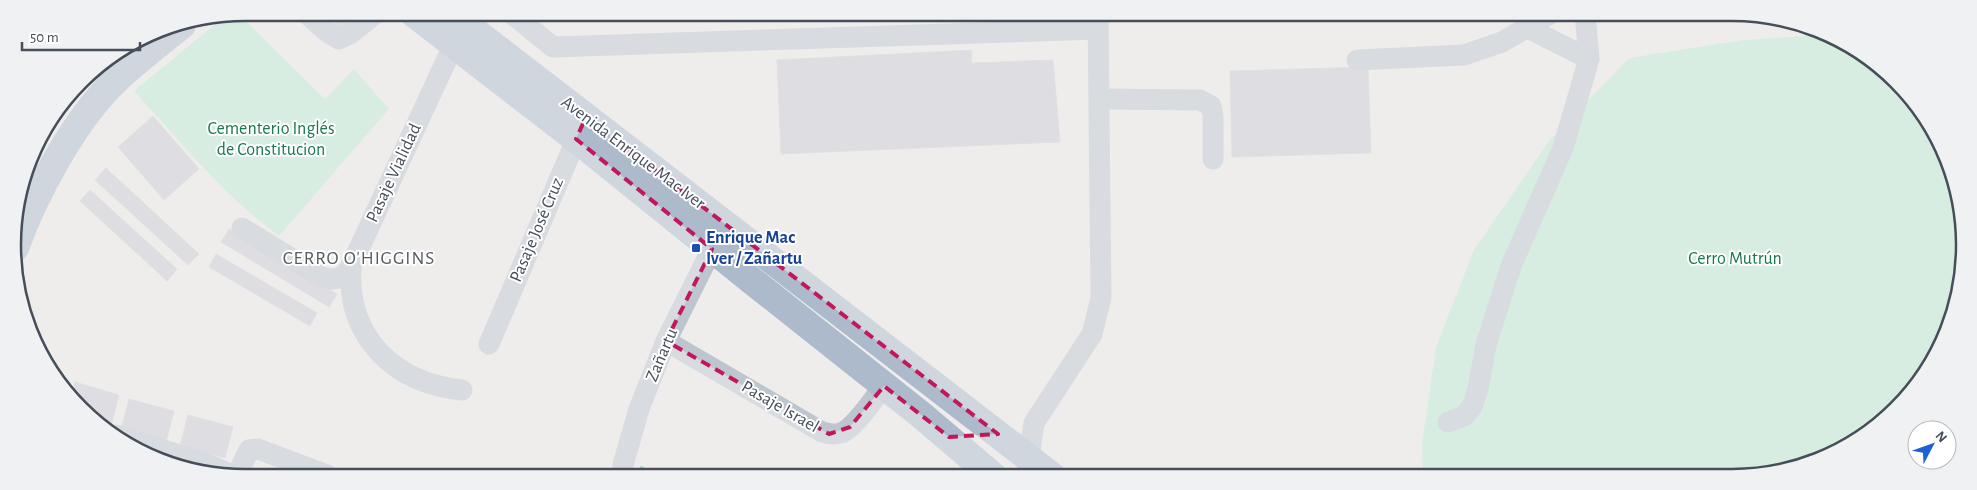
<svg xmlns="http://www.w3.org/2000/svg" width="1977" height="490" font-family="'Alegreya Sans',sans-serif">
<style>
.green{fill:#bbedd2}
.building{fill:#c9cbd2;stroke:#d0d2d8}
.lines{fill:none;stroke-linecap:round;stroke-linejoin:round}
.path{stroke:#74caa6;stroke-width:3;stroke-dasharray:4 2.5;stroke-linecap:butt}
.minor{stroke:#bdc6cf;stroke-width:21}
.major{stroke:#acbacb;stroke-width:28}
.marked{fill:none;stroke:#c2185b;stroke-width:4;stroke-dasharray:10 6;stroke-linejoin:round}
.transit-dot{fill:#1a4fb4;stroke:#fff;stroke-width:2}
.labels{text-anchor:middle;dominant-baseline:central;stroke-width:4;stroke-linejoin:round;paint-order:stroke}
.park-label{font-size:18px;fill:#197850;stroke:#fff}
.street-label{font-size:18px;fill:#454e59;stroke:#fff}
.transit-label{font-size:18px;font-weight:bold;fill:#164399;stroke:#fff;text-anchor:start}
.neighbourhood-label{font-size:19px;letter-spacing:1px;fill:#595c61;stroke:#fff}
.rim{fill:none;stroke:#454e59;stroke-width:2.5}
</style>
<rect width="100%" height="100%" fill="#efedec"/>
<!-- green -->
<g class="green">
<path d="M239,14L325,99L354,69L389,109L279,236C224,196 180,141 134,91L225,16Z"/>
<polygon points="1824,35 1848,44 1917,104 1957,185 1962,276 1940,348 1896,410 1835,454 1762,476 1423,476 1422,444 1436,347 1474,250 1549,141 1629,58 1743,40"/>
</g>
<!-- building -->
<g class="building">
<polygon points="323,13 351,13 359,20 345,34"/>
<polygon points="972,50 971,63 1053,60 1060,142 781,154 777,60"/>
<polygon points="1368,67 1371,153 1232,157 1230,71"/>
<polygon points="153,116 199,169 164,200 118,147"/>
<polygon points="106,168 199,254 188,265 95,180"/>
<polygon points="90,190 177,269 167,281 80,201"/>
<polygon points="229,229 337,294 329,307 221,242"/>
<polygon points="216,254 317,313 310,326 209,267"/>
<polygon points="75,382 119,395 111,426 103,423 71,396"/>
<polygon points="129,399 174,411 166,442 121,430"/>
<polygon points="188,415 233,427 225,458 180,446"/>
</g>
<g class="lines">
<!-- path -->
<polyline class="path" points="640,467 663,475"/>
<!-- minor -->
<g class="minor">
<polyline points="306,13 327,32 339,39 350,34 376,13"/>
<polyline points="511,13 553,47 1098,29"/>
<polyline points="1528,28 1589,59"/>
<polyline points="1357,60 1464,55 1502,42 1550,14"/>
<polyline points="103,63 114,82"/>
<polyline points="1100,99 1200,100 1211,106 1213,116 1213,159"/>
<path d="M242,228L320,276C333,282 344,279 351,266L454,44"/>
<path d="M351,266C346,337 394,383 462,390"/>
<path d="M666,341L822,432C828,434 834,435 841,433C855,428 874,398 884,386"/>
<polyline points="489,344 582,126"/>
<polyline points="1448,422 1464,416 1472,407 1478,389 1486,345 1511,266 1563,148 1589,59 1585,14"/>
<polyline points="116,435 205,463 232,475"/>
<polyline points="1029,458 1034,423 1092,334 1101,298 1098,14"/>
<polyline points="623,465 639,409 666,341 712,249"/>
<polyline points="237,475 249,450 258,449 327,475"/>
</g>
<!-- major -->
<g class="major">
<polyline points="413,13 576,139 751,280 920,414 993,476"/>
<polyline points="451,13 1052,476"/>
<path d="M15,248C34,195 74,120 115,81C136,61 160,43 182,25"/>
</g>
</g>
<!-- marked area -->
<path d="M0 0H1977V490H0ZM586,117L998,434L949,437L884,386L850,427L829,434L666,341L712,249L576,139Z" fill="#efedec" fill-opacity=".55" fill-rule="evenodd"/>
<path class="marked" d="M586,117L998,434L949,437L884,386L850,427L829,434L666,341L712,249L576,139Z"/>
<!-- markers -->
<rect class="transit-dot" x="691" y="243" width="10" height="10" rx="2.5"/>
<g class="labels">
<!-- park labels -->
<g class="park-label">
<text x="271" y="129">Cementerio Inglés<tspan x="271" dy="21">de Constitucion</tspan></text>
<text x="1735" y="259">Cerro Mutrún</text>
</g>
<!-- street labels -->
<g class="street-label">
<text transform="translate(633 153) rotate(37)">Avenida Enrique Mac Iver</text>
<text transform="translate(394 173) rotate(-65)">Pasaje Vialidad</text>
<text transform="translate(537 230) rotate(-67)">Pasaje José Cruz</text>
<text transform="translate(662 355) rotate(-67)">Zañartu</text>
<text transform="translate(780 407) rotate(30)">Pasaje Israel</text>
</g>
<!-- transit labels -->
<g class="transit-label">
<text x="706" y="238">Enrique Mac<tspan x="706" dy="21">Iver / Zañartu</tspan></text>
</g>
<!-- neighbourhood labels -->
<g class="neighbourhood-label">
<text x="359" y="258">CERRO O'HIGGINS</text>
</g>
</g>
<!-- crop -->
<path d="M0 0H1977V490H0ZM245 21H1732A224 224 0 0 1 1956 245V245A224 224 0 0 1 1732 469H245A224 224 0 0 1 21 245V245A224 224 0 0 1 245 21Z" fill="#f0f1f2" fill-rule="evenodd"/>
<path class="rim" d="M245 21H1732A224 224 0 0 1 1956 245V245A224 224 0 0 1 1732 469H245A224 224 0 0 1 21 245V245A224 224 0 0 1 245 21Z"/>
<!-- north arrow -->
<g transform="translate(1932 445) rotate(49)"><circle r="24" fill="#ffffff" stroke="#b5b8bd"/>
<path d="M0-4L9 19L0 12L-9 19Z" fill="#1d60d8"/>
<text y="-8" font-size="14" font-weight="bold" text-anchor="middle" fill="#454e59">N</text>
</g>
<!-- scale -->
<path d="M22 42v8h118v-8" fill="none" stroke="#454e59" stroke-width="2.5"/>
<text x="30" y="42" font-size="15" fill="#454e59" stroke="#ffffff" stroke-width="4" paint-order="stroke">50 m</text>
</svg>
